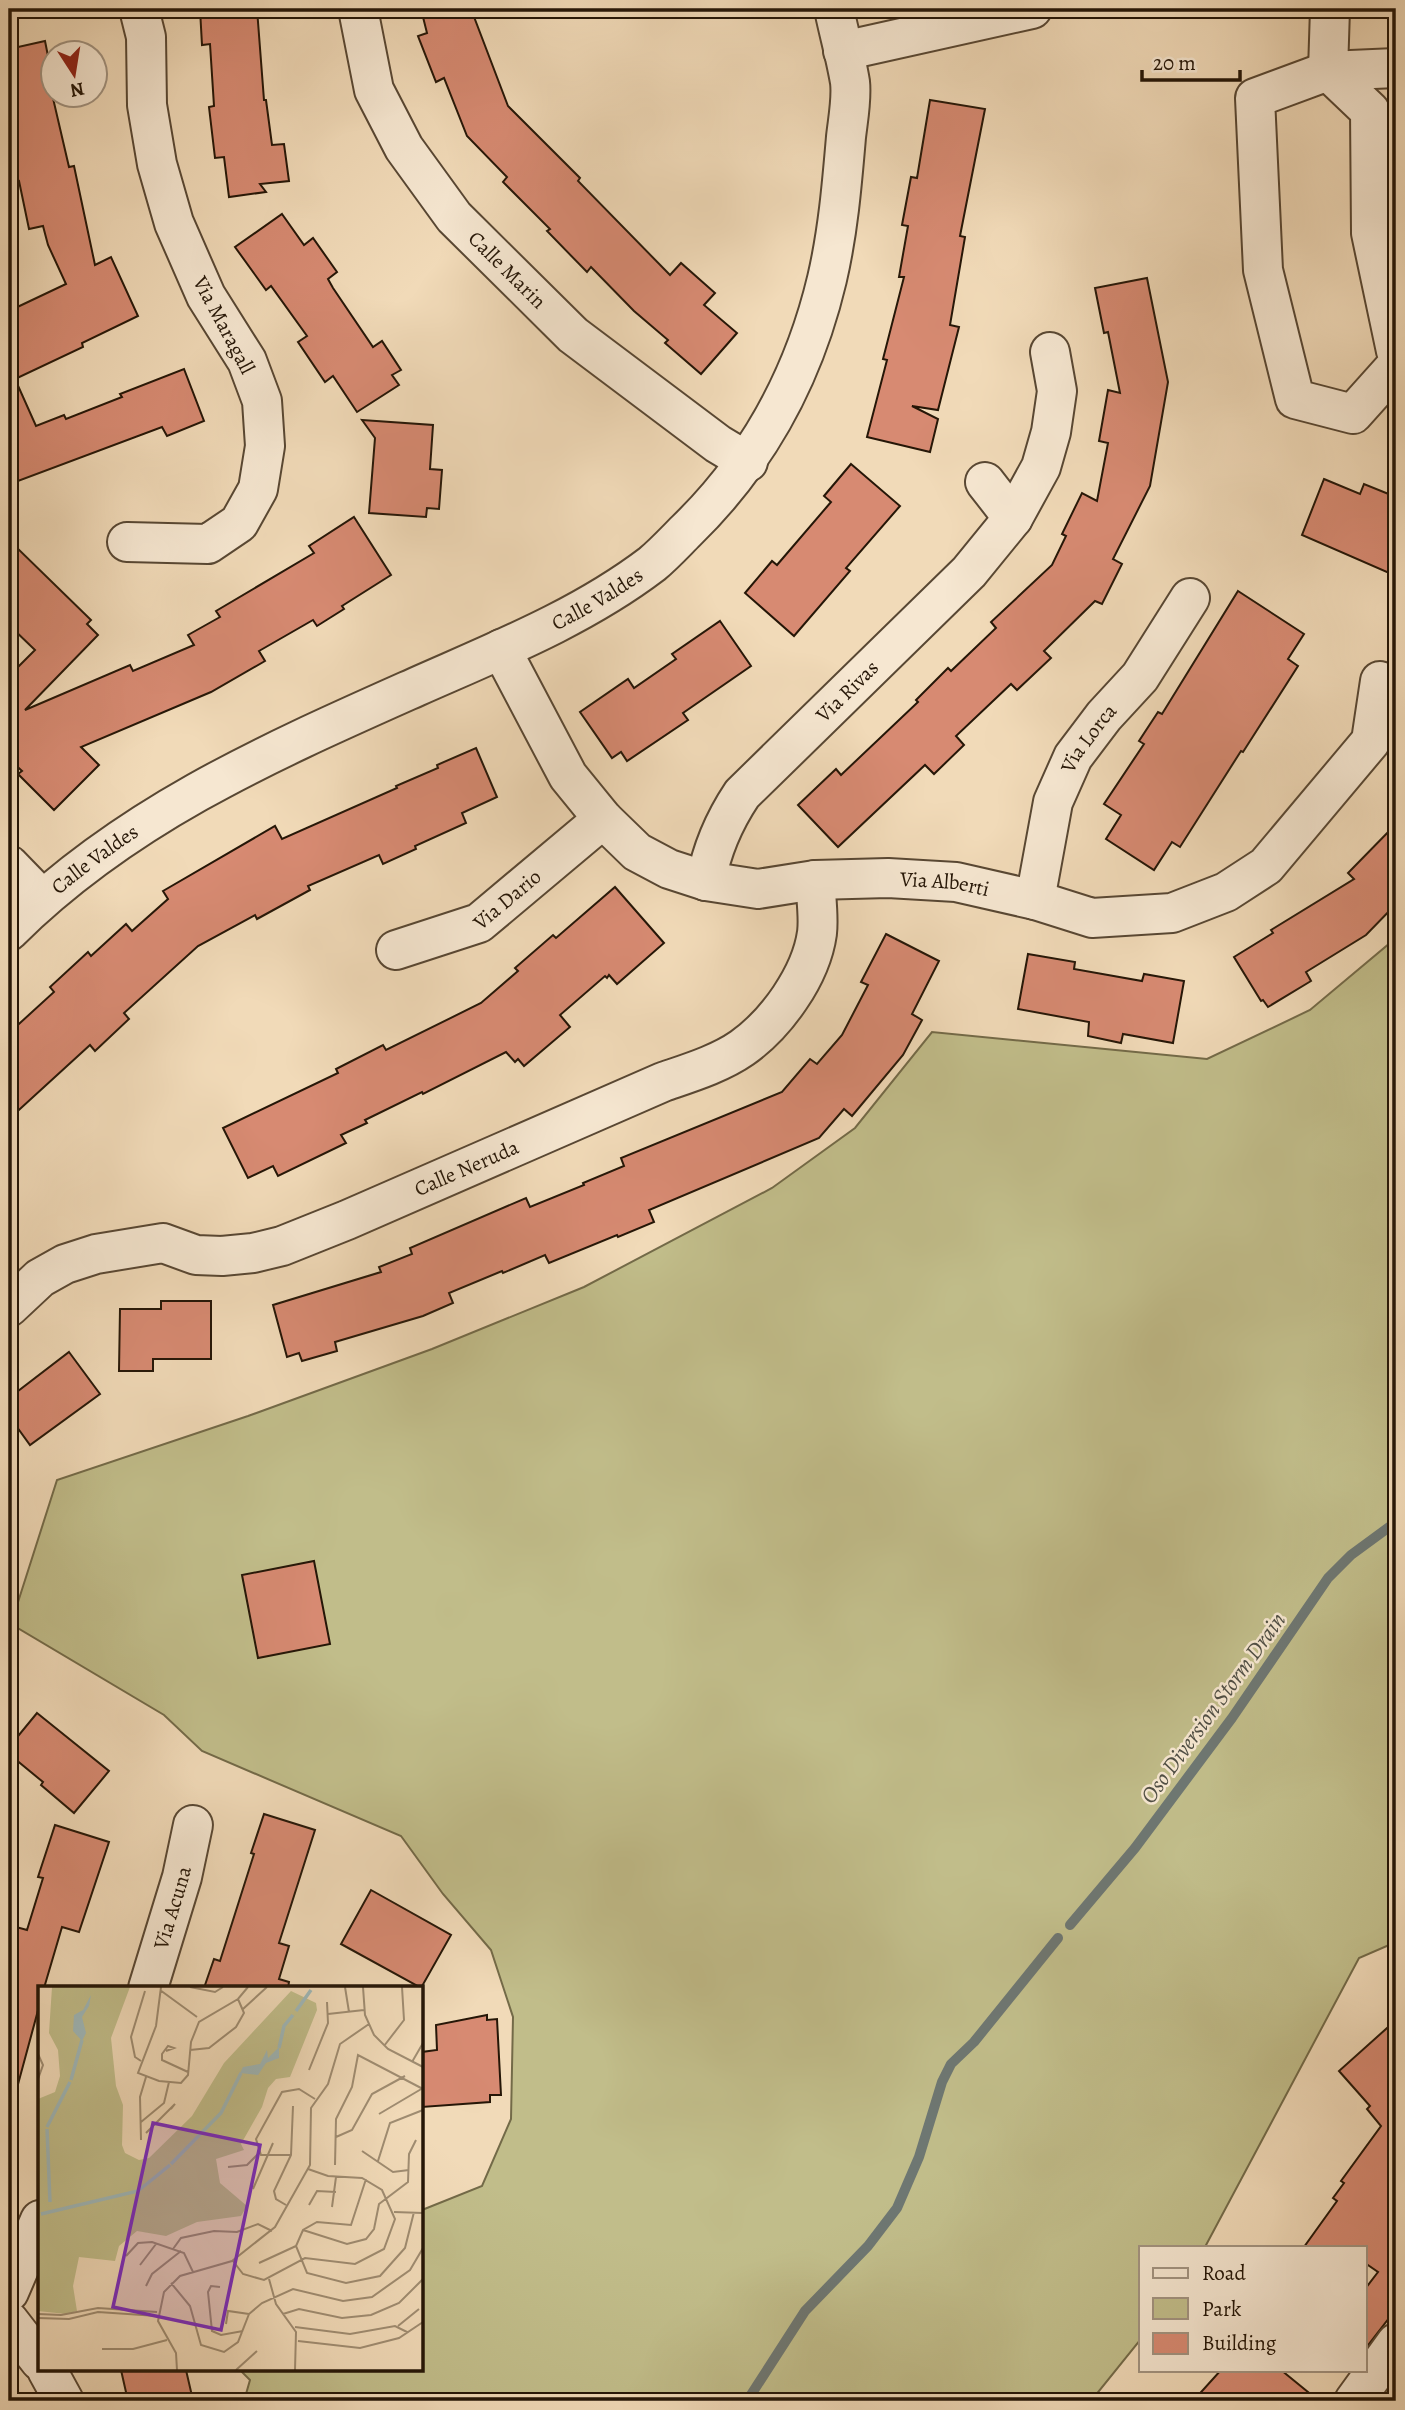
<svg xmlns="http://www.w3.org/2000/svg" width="1405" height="2410" font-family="Alegreya,serif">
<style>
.green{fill:#c1bd8a;stroke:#736a48;stroke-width:2}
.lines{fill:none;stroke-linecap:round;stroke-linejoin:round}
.stream{stroke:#6e7772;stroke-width:10}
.building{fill:#d78a72;stroke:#251607;stroke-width:2}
.minor-casing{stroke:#584733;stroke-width:42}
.minor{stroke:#f6e7d1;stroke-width:38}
.labels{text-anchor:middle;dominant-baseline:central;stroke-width:5;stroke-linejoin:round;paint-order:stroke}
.street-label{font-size:21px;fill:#251607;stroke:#f6e7d1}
.water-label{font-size:23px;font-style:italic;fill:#504f45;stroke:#f6e7d1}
.inset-river{fill:none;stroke:#9fb8b9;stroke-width:3.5}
.inset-road{fill:none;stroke:#9f8c71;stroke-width:2}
.view{fill:#7b2cbf;fill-opacity:0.15;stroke:#7b2cbf;stroke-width:3.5}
.inset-edge{fill:none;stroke:#251607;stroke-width:3.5}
</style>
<rect width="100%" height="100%" fill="#f1dab8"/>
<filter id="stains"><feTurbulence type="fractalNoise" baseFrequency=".00286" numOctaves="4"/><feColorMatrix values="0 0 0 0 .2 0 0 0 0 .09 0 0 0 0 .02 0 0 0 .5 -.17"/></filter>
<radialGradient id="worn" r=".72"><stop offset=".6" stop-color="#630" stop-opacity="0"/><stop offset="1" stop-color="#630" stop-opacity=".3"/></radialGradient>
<!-- green -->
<polygon class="green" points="1396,938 1396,1942 1359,1958 1205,2247 1141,2247 1141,2339 1091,2401 244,2401 250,2380 240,2370 422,2370 422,2210 482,2186 511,2119 513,2017 491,1950 443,1894 401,1836 202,1751 164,1715 11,1624 57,1480 248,1416 432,1349 584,1287 772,1188 855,1128 932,1032 1207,1059 1310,1010"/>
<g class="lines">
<!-- stream -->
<g class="stream">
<polyline points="1070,1925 1135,1848 1232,1718 1328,1578 1351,1555 1396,1522"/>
<polyline points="747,2401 805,2311 868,2246 897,2208 919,2157 942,2082 951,2064 974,2042 1058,1938"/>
</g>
</g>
<!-- building -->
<g class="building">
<polygon points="200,9 257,9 264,100 266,100 272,145 284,144 289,181 260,184 266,192 229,197 224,157 215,158 209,107 214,106 210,44 202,45"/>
<polygon points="421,9 471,9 508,106 580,178 578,181 670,275 681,263 715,293 704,305 737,333 701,374 665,343 668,340 634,311 591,267 587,272 547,231 550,229 503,182 507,177 467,136 444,78 436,82 418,36 427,33"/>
<polygon points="45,41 52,76 52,94 69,167 74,166 95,265 111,257 138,316 82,343 83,347 15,379 36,426 64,415 66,419 122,397 120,394 184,369 204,421 167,436 162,427 18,481 9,457 9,311 66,284 48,245 43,226 29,229 19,181 14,182 9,158 9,49"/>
<polygon points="930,100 985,109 960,236 965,237 950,325 959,327 938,410 912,406 938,419 930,452 867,437 887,360 883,359 904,277 899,277 908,226 902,225 911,177 917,178"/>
<polygon points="282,214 304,245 313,238 337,272 328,279 333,288 373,347 382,341 401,370 392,375 399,385 357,412 333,376 325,382 298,342 307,336 271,286 266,290 235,247"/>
<polygon points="1147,278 1168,382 1150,486 1113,559 1122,564 1102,604 1095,601 1044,651 1051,658 1017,690 1011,684 956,736 964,745 934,774 925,765 838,847 798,805 836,769 841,775 918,702 916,700 948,668 951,671 996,628 991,622 1052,565 1066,536 1062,534 1082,493 1097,501 1108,443 1099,441 1108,390 1120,393 1108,332 1104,333 1095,288"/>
<polygon points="362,420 433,425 430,469 442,470 439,509 427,508 426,517 369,513 375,438"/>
<polygon points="851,464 900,506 846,568 850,571 794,636 745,593 772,561 777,565 831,502 824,496"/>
<polygon points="1324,479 1360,494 1364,484 1396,497 1396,576 1302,535"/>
<polygon points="354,517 391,575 342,606 344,609 317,626 313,620 259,651 265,661 211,692 81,747 99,765 54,810 18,774 22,771 9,759 9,676 35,650 9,625 9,540 91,620 87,624 98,635 25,710 130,665 133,671 194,645 188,635 220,617 216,611 314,553 309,546"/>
<polygon points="1238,591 1304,634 1288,659 1298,666 1243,752 1241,751 1180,847 1172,842 1154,870 1106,839 1121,815 1104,804 1144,744 1139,741 1158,712 1162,714"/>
<polygon points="720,621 751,666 683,713 688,720 627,761 621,752 612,758 580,712 628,679 634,688 676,659 672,654"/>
<polygon points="476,748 497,797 462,813 466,823 415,846 416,849 383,864 379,855 308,886 310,890 257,919 255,915 198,946 124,1013 129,1019 95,1051 90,1045 9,1119 9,1033 54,992 50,987 88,952 91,956 126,924 132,931 168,899 163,891 275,826 282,839 397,788 396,786 438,768 437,765"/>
<polygon points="1396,824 1396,904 1366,935 1306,972 1311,981 1268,1007 1263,1000 1261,1001 1234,957 1273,933 1271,930 1354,879 1348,873"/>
<polygon points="615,887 664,943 617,984 609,975 607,978 605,976 560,1015 570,1027 524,1066 518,1059 515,1062 506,1052 423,1094 422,1092 365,1120 367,1123 341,1135 346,1143 278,1176 273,1166 248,1178 223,1128 338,1073 336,1069 383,1045 386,1050 481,1003 518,971 515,968 553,935 556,938"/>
<polygon points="886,934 939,961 912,1014 922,1020 903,1055 852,1116 844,1109 819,1138 649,1210 654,1222 618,1237 617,1235 549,1263 545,1255 503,1273 502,1271 449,1293 453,1303 423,1316 335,1342 337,1351 302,1361 299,1353 287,1357 273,1305 381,1272 379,1267 412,1254 410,1248 526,1198 530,1207 584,1185 583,1183 624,1166 621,1158 782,1092 810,1059 817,1064 842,1035 868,985 861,982"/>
<polygon points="1028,954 1075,962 1074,969 1142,981 1144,974 1184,981 1173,1043 1123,1034 1121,1043 1088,1036 1089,1022 1018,1009"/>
<polygon points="161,1301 211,1301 211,1359 153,1359 153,1371 119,1371 120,1309 161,1309"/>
<polygon points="69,1352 100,1394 30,1445 9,1416 9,1398"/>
<polygon points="314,1561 330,1644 258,1658 242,1575"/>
<polygon points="37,1713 109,1771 74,1813 41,1785 43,1782 9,1754 9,1747"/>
<polygon points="264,1814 315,1830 279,1943 289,1946 279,1979 289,1982 288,1988 204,1988 214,1959 220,1961 254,1854 251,1853"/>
<polygon points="55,1825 109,1842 79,1932 62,1927 44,1988 40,1988 40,2003 17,2088 9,2087 9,1925 27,1930 43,1878 38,1877"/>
<polygon points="371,1890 451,1935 421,1988 341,1944"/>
<polygon points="487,2015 487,2020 497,2019 501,2095 490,2095 490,2102 422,2107 422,2052 437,2050 436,2025"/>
<polygon points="1396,2020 1396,2309 1365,2349 1365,2289 1378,2272 1365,2263 1365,2247 1304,2247 1337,2201 1333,2198 1344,2183 1341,2181 1381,2126 1367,2109 1370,2106 1339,2071"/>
<polygon points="121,2370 186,2370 192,2396 181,2398 182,2401 128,2401"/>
<polygon points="1221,2370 1281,2370 1319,2401 1193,2401"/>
</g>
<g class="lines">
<defs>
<g id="minor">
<path id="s1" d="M358,9L374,90L404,148L454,217L573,335L718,444L748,462"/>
<polyline points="1330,9 1328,71 1396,68"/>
<polyline points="843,51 1032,9"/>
<polyline points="1396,351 1371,233 1370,111 1328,71 1255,98 1263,270 1295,399 1353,414 1396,366"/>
<polyline points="985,482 1013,518"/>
<polyline points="127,542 208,544 239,523 258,489 265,446 262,401 247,361 206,296 174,223 157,164 147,105 146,37 139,9"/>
<path id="s2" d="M501,649L568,776L603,819L637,852L669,869L706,881L758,889L815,880L888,878L956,882L1035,900L1092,918L1172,913L1226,892L1266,866L1371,741L1380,681"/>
<polyline points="9,865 42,899"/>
<path id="s3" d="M706,881C712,848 724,821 742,794L969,572L1013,518L1041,467L1051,432L1057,391L1050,352"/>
<path id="s4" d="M1035,900L1053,802L1073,757L1104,716L1140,677L1190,598"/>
<path id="s5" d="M9,931C126,815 268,753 416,687C497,651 581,618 652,564C664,554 675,542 686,531C758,461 804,376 827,279C838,232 842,184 846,137C848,119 852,99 850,82C846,58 839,33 834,9"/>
<path id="s6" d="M396,950L479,923L603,819"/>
<path id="s7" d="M9,1307L40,1278L65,1264L96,1254L163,1243L196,1255L222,1256L253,1253L282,1246L347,1220L663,1082C689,1073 719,1064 742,1048C776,1024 811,976 817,933C819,917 816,897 815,880"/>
<path id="s8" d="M148,1988L182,1877L193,1825"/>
<polyline points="9,2292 40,2220"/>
<polyline points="9,2321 40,2361"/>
<polyline points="47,2370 64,2401"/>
<polyline points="1354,2401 1396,2343"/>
</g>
</defs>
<!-- minor casing -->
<use href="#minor" class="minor-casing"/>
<!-- minor -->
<use href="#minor" class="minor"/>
</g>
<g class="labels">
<!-- street labels -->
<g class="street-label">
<text stroke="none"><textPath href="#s1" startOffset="308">Calle Marin</textPath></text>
<text transform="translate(224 325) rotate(62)">Via Maragall</text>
<text stroke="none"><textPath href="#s5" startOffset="679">Calle Valdes</textPath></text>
<text stroke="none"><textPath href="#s3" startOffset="242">Via Rivas</textPath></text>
<text stroke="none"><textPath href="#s4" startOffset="173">Via Lorca</textPath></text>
<text stroke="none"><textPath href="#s5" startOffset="112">Calle Valdes</textPath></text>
<text stroke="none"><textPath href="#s2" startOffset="562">Via Alberti</textPath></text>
<text stroke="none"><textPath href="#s6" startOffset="124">Via Dario</textPath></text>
<text stroke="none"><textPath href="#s7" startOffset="494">Calle Neruda</textPath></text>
<text stroke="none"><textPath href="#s8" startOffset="84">Via Acuna</textPath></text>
</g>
<!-- water labels -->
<g class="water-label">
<text transform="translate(1213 1708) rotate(-54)">Oso Diversion Storm Drain</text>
</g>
</g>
<!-- overview -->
<g transform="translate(38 1986)">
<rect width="385" height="385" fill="#f1dab8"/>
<path d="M14,1H92L73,52L78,100L85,119L84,159L87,167L101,174L111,172L154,130L186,77L253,5L278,17L279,24L252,91L238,93L230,102L224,121L203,158L206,164L178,173L182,197L209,220L203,230L159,236L128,250L99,245L81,260L77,275L41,271L35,300L39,325L28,328L0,325V113L17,106L22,90L20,64L11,47Z" fill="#c1bd8a"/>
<path d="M53,9L51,20L44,31L48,47L44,55L35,45L36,29L45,24ZM241,61V72L228,77L220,89L202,87L205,81L222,78L229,64L230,72Z" fill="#9fb8b9"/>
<path class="inset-river" d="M258,25L273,4M241,62L246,40L255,29M33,94L44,54M9,141L32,96M9,143L12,216M133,178L183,127L203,87M3,228L100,205L132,179"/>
<path class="inset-road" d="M123,1L118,40L100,87L121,95L143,97L150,89L153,56L161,36L200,13L210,1M152,1L177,6L185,1M307,1L311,26M325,1L327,29L336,49L350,63L385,81M122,4L159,31M205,23L229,1M290,28L326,24M346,60L366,34L364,1M152,64L171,62L198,41L206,27L200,13M128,65L136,62L130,60L124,68V74L150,86M0,68L5,79L0,93M103,75L97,71L93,51L107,5M374,76L385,57M271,84L290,37L289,16M341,128L385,102M103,136L126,117L131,96M108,147L137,118L133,123M298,151L314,144L334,108L367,90M103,154L102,111L108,91M324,165L355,186L371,184M253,169H223L218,153L244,106L261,103L277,113M340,175L352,137L385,124M297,179L298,133L314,101L320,69L385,103M190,181L209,179L221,167M328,193L313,239L279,236L265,244L258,260L269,287L308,297L342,290L367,262L376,226M215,203L235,157M248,219L238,213L236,205L253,169L255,120M271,219L279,205L298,206M294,221L298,191M356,226L385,227M265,244L309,258L328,253L336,243L341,218L370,196L371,168L378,154M135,263L143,252L176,245L199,246L220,238L234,245M88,270L100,257L114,256L146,267L155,286M195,275L205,288L226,294L267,272L317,278L346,263L357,233L344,204L324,192L290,190L270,183M221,277L258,260M102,279L118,258M231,293L238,318L258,346L257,384M133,297L152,320L163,359L186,366L200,356L211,328L224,317L255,303L305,315L334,311L372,284L385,262M108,300L114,288L143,265M182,301L173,300L170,306L174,345L183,349L205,345M0,328L23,329L60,322L119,326M245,328L261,323L304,332L333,329L361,317L385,293M0,332L31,333L60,326L119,330M188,338L190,325L211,328M360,340L381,323M257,341L312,348L357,340L369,346M260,355L322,362L361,352L385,336M64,363H95L129,354M139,384L138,367L120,335L126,306L142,290L194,275L237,241L272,179L273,122L290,98L302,58L331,38M198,384L219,365"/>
<path class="view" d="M115,137L222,159L183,344L75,321Z"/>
<rect width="385" height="385" class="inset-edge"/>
</g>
<!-- margin -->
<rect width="1405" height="2410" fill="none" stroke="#f1dab8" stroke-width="35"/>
<rect x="10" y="10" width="1384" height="2389" fill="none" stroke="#251607" stroke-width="3.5"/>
<rect x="18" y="18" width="1370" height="2375" fill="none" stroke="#251607" stroke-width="2"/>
<!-- legend -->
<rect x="1139" y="2246" width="228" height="126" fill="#f6e7d1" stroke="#a29380" stroke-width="2"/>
<rect x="1153" y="2268" width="35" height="10" fill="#f6e7d1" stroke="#a29380" stroke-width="2"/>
<text x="1202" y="2280" font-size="21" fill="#251607">Road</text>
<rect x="1153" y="2298" width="35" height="21" fill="#c1bd8a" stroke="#a29380" stroke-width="2"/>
<text x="1202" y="2316" font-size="21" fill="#251607">Park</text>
<rect x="1153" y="2333" width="35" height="21" fill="#d78a72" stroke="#a29380" stroke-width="2"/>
<text x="1202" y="2350" font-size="21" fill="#251607">Building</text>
<!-- north arrow -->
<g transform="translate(74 74) rotate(168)"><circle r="33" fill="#f6e7d1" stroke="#a29380" stroke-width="2"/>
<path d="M0-5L12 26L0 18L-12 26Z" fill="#8f2418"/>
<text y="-10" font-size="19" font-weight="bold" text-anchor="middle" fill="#251607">N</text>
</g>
<!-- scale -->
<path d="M1142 70v10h98v-10" fill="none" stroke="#251607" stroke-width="3.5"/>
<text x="1153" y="70" font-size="21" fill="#251607" stroke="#f6e7d1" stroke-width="5" paint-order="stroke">20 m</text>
<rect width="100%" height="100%" filter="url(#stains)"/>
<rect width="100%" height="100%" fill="url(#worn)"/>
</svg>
